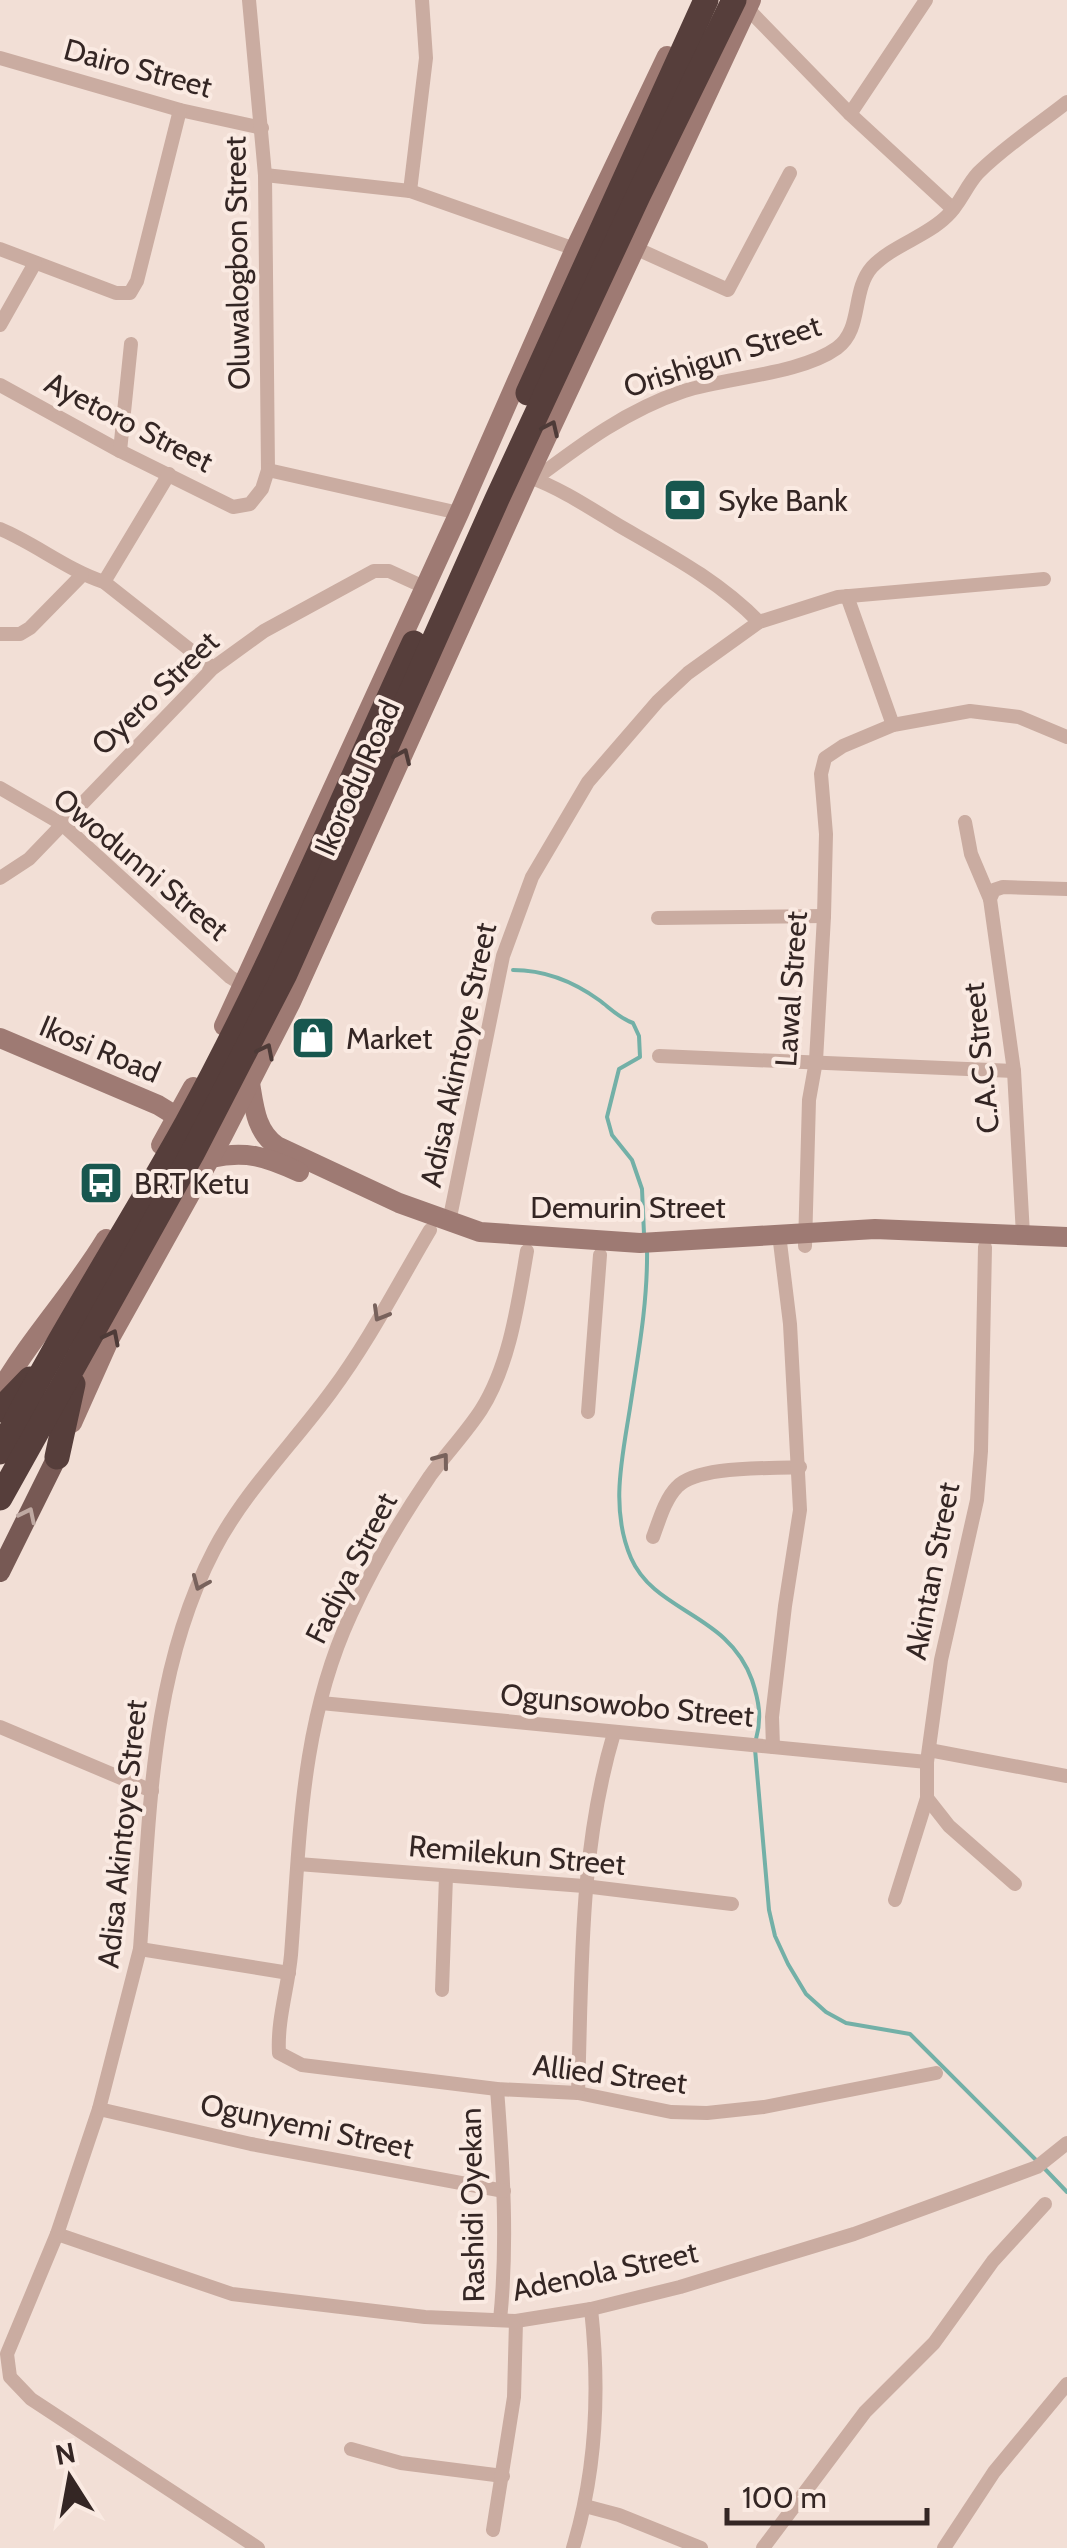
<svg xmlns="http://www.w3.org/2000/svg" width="1067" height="2548" font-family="Cabin,sans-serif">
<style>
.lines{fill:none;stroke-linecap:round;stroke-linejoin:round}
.stream{stroke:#73b0a7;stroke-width:4}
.street{stroke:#caaca1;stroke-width:14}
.secondary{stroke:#9e7a73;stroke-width:20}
.primary{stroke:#775954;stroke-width:20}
.highway{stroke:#563e3b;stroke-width:25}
.oneway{stroke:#4e3b38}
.oneway2{stroke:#78625c}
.oneway3{stroke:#bfa9a2}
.labels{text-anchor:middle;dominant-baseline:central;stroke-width:8;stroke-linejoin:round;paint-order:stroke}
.street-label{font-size:30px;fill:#342624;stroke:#faeae2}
.poi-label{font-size:30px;fill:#342624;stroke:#faeae2;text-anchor:start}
</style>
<rect width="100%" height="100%" fill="#f2dfd6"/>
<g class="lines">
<!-- stream -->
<g class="stream">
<path d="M513,970C544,970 574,982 599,1000C610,1008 619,1018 633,1023L639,1036L640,1057L619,1069L607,1117L612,1135L632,1160L642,1189L644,1234"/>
<path d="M647,1248C648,1302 638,1355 630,1408C622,1459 610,1509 631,1558C655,1613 728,1613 752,1680C759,1701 762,1718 756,1739"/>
<polyline points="755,1749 769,1910 775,1936 788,1964 806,1994 826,2012 846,2023 910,2034 1037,2161"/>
<polyline points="1044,2168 1067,2192"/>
</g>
<!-- street -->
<g class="street">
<polyline points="747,8 850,114 953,209"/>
<polyline points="0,58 180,110 262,128"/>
<polyline points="850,114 926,0"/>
<polyline points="265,175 410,191 575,249"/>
<polyline points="410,191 426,58 422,0"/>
<polyline points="635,248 728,290 790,173"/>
<polyline points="0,249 116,293 130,293 137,281 180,110"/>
<polyline points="0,325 35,263"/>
<polyline points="0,385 120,451 233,507 250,504 262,489 268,470 265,175 249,0"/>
<polyline points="120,451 131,344"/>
<polyline points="268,470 459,513"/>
<path d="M529,477C560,488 590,508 618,525C668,554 718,580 759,622"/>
<path d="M535,479C583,443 627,410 684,391C729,377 801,374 837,348C863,329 851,291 872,267C893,245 926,237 947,216C960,204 966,186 978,173C1005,146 1038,125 1067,102"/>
<path d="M0,529C36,544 67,570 104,582L213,668"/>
<polyline points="104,582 169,474"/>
<polyline points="847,596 893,725"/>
<polyline points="0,634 20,634 30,628 82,575"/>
<polyline points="0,788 62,824 230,977 243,985"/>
<polyline points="965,822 971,854 990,899"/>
<polyline points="0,878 29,859 213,668 264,631 374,571 389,571 424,587"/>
<polyline points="658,918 824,916"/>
<polyline points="659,1056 1014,1071"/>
<polyline points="449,1222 503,956 532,877 588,782 658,701 688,673 759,622 838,597 1044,579"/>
<polyline points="1023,1235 1014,1071 990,899 994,890 1003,887 1067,889"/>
<polyline points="805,1246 809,1100 816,1061 824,916 826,834 821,774 825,758 843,746 893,725 970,711 1019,717 1067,737"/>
<path d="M527,1251C518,1303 510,1364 481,1410C466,1433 446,1454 430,1476C400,1520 373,1566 351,1614C300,1724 300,1838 291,1955C288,1988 277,2020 279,2053L302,2065L497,2089L578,2093L671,2112L707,2113L764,2107L936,2073"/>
<polyline points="588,1412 600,1255"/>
<path d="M653,1537C659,1521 665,1499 677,1487C698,1465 770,1469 800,1467"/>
<polyline points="321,1703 927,1762"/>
<polyline points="0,1727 152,1791"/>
<polyline points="773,1747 772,1717 785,1606 800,1510 790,1324 779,1234"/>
<polyline points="929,1750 1067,1776"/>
<polyline points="927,1798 949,1826 1015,1884"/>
<polyline points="298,1864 584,1886 732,1904"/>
<polyline points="895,1900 927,1798 927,1762 941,1660 977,1500 981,1451 985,1247"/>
<polyline points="140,1949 289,1973"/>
<polyline points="442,1990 446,1876"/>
<path d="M497,2089C503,2166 508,2243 500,2320"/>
<path d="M578,2093C582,1972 579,1850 614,1733"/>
<polyline points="99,2109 251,2144 504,2191"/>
<polyline points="57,2234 232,2294 425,2317 516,2321 591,2309 680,2287 854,2234 1037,2167 1067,2143"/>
<polyline points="351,2449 401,2463 503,2476"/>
<polyline points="585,2506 619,2515 701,2548"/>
<polyline points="493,2530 514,2397 516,2321"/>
<path d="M258,2548L31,2399L10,2377L7,2354L57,2234L99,2109L140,1949C150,1814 150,1673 214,1550C244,1492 293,1444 331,1392C369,1341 398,1284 430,1230"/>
<path d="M573,2548C597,2469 600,2390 591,2309"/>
<polyline points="763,2548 865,2412 934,2343 993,2261 1045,2204"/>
<polyline points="944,2548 994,2472 1067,2384"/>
</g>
<!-- secondary -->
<g class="secondary">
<polyline points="224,1026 459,513 575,249 667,56"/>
<polyline points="0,1038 158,1105 176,1116"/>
<path d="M250,1083C254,1107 256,1132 277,1146L399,1203L480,1232L640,1243L875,1229L1067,1237"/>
<polyline points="161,1145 193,1087"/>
<path d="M211,1158C246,1150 267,1157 299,1172"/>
<path d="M0,1391C31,1337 74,1292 106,1239"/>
<polyline points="72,1423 110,1338 222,1137 291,1002 528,477 751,0"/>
</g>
<!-- primary -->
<polyline class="primary" points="0,1572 57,1457"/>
<!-- highway -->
<g class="highway">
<polyline points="528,393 706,0"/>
<polyline points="0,1410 30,1379"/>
<path d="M0,1452C56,1339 126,1233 187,1123C272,968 340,803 414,643"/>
<polyline points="57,1457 73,1384"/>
<polyline points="0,1498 192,1154 285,974 497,499 638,196 734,0"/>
</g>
</g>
<!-- one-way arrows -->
<defs><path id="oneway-chevron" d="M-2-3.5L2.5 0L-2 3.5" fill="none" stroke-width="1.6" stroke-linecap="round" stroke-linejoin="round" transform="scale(2.5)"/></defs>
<g class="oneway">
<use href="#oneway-chevron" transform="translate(551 428) rotate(-65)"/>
<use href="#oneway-chevron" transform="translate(403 756) rotate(-66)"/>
<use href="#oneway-chevron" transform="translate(266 1051) rotate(-63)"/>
<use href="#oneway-chevron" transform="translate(112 1337) rotate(-63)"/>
</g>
<g class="oneway2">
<use href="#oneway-chevron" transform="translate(380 1314) rotate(120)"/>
<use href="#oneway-chevron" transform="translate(442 1460) rotate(-53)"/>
<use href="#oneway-chevron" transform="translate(200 1583) rotate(113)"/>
</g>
<use class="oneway3" href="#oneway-chevron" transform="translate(28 1515) rotate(-64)"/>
<!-- icons -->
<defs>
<symbol id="bank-square" viewBox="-11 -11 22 22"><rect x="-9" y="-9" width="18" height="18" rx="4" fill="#18574f" stroke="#faeae2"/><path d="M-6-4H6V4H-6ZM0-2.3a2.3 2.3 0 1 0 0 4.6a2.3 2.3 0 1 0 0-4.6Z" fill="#fff"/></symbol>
<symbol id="shop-square" viewBox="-11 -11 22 22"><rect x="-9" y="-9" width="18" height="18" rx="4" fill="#18574f" stroke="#faeae2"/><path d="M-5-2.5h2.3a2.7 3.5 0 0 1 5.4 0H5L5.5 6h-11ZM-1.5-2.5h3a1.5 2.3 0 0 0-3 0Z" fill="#fff"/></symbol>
<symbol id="bus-square" viewBox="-11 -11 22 22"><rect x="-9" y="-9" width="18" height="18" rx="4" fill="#18574f" stroke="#faeae2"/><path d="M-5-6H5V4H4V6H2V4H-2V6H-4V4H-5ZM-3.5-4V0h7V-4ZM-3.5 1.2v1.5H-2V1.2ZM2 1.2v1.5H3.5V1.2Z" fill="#fff"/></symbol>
</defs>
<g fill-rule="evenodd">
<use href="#bank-square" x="660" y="475" width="50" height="50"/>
<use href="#shop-square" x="288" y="1013" width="50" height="50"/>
<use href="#bus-square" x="76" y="1158" width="50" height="50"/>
</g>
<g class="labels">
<!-- street labels -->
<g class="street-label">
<text transform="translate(138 68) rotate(15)">Dairo Street</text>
<text transform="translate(237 263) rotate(-91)">Oluwalogbon Street</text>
<text transform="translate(722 356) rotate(-18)">Orishigun Street</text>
<text transform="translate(129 422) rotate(27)">Ayetoro Street</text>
<text transform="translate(155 693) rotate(-44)">Oyero Street</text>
<text transform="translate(357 778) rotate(-66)">Ikorodu Road</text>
<text transform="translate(141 864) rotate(40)">Owodunni Street</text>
<text transform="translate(791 989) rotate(-86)">Lawal Street</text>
<text transform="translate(100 1049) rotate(23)">Ikosi Road</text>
<text transform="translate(458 1055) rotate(-78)">Adisa Akintoye Street</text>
<text transform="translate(981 1058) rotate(-96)">C.A.C Street</text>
<text x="628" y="1207">Demurin Street</text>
<text transform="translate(351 1568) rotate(-63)">Fadiya Street</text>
<text transform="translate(932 1571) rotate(-79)">Akintan Street</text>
<text transform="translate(627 1705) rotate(5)">Ogunsowobo Street</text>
<text transform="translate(122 1834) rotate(-84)">Adisa Akintoye Street</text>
<text transform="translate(517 1855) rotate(5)">Remilekun Street</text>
<text transform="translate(610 2074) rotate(7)">Allied Street</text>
<text transform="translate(307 2126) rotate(12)">Ogunyemi Street</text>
<text transform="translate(472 2205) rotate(-91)">Rashidi Oyekan</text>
<text transform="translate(605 2271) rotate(-12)">Adenola Street</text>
</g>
<!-- poi labels -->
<g class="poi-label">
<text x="718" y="500">Syke Bank</text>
<text x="346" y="1038">Market</text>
<text x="134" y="1183">BRT Ketu</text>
</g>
</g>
<!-- north arrow -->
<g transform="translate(70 2478) rotate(349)" stroke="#faeae2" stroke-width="8" paint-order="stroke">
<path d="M0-8L18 38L0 25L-18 38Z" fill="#342624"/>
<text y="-15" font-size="28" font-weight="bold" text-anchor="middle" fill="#342624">N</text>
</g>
<!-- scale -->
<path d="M727 2508v15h200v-15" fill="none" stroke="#342624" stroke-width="5"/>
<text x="742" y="2508" font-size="30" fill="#342624" stroke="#faeae2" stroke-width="8" paint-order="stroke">100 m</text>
</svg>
